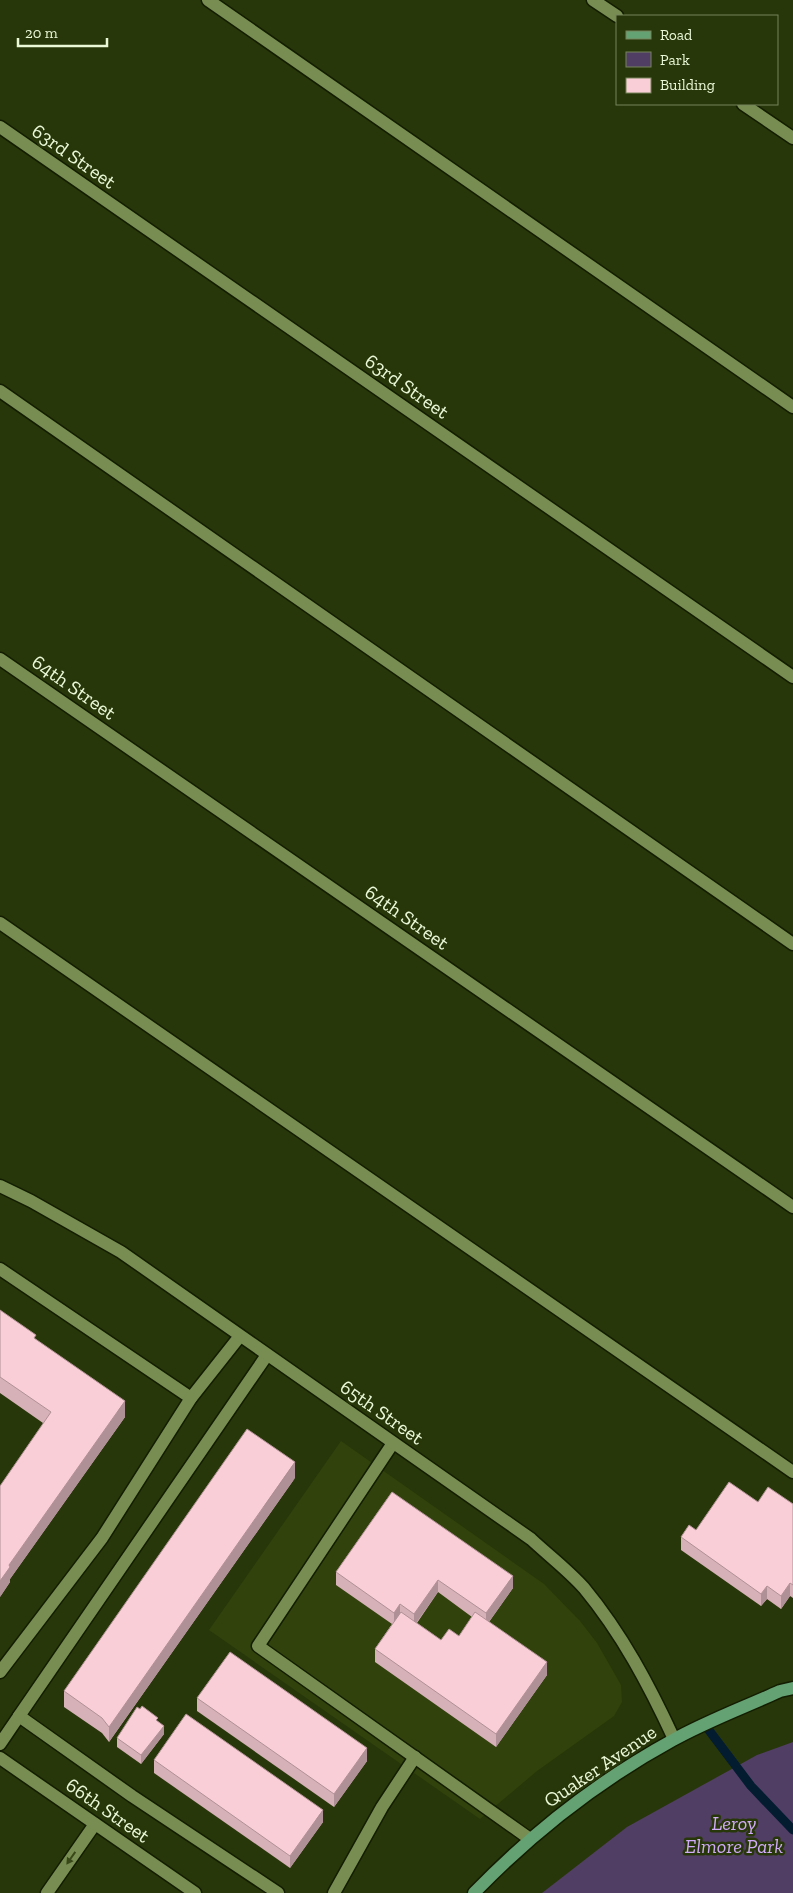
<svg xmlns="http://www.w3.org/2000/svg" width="793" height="1893" font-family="'Zilla Slab',serif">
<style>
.built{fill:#31420c}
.green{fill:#513e65}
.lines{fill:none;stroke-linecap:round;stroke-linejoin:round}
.stream{stroke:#031c30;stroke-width:9}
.service-casing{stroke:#131d01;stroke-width:15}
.minor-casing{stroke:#131d01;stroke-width:15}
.secondary-casing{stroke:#131d01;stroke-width:15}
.service{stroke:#778d52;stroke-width:12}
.minor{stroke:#778d52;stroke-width:12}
.secondary{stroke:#64a173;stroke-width:12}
.wall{fill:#d7b1b8;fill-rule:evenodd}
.shaded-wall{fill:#af9096}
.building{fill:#faced6;stroke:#af9096}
.oneway{fill:#384818}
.labels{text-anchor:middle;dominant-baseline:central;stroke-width:5;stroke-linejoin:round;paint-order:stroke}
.street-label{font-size:20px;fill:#eaf8d8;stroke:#283709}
.park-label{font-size:20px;font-style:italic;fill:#d1acfa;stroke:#283709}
</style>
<rect width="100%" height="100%" fill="#283709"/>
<!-- built -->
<polygon class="built" points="341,1441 544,1584 580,1621 597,1643 621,1685 622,1702 614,1716 537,1771 480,1819 209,1630"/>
<!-- green -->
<polygon class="green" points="793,1742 793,1893 542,1893 627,1827 757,1755"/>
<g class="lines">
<!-- stream -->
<polyline class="stream" points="705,1725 751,1786 793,1830"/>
<defs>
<g id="service">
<polyline points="208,0 793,407"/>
<polyline points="0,391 793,944"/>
<polyline points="0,923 793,1472"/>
<polyline points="0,1269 191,1398"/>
<polyline points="267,1355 19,1716 132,1796 278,1893"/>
<polyline points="393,1443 258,1646 530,1839"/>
<polyline points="0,1672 102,1538 191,1398 240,1336"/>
<polyline points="0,1744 19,1716"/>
<polyline points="47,1893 95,1824"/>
<polyline points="334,1893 382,1807 415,1757"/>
</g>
<g id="minor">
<polyline points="593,0 617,16"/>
<polyline points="743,104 793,138"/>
<polyline points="0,127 793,677"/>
<polyline points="0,659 793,1207"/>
<path d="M0,1186L31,1201L121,1252L531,1539C548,1555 568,1570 584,1588C622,1634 649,1685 674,1739"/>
<polyline points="0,1758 195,1893"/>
</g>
<path id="secondary" d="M474,1893C533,1832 598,1781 673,1740C707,1721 745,1707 780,1691L793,1688"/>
</defs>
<!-- service casing -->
<use href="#service" class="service-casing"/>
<!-- minor casing -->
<use href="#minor" class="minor-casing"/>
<!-- secondary casing -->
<use href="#secondary" class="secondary-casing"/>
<!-- service -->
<use href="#service" class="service"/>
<!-- minor -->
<use href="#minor" class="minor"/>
<!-- secondary -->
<use href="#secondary" class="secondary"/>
</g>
<!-- wall -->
<g class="wall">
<polygon points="0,1310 36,1340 125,1417 10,1579 10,1582 0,1597 43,1423 0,1393"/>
<polygon points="295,1478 109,1742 102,1733 64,1707 64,1691"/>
<path d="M392,1492L513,1588L489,1622L547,1675L496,1747L375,1662V1649L392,1624L336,1585V1572ZM438,1592L472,1617L459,1636L441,1640L417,1623Z"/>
<polygon points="758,1502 793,1504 793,1598 790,1596 781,1609 767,1599 761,1606 681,1550 681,1537"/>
<polygon points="197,1698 367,1761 334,1807 197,1711"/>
<polygon points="140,1709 158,1722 164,1734 141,1764 117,1747 117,1738"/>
<polygon points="154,1760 323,1822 290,1868 154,1773"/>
</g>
<!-- shaded-wall -->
<g class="shaded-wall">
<polygon points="125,1401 125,1417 10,1579 10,1582 0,1597 0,1581 9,1565"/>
<polygon points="295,1462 295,1478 109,1742 109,1727"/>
<polygon points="513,1576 513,1588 486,1626 486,1613"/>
<polygon points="438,1580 438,1592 414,1626 414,1614"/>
<polygon points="790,1583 790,1596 781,1609 781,1596"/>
<polygon points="767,1586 767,1599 761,1606 761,1594"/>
<polygon points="400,1604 400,1616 394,1625 394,1613"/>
<polygon points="547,1662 547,1675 496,1747 496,1734"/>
<polygon points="164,1726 164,1734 141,1764 141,1755"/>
<polygon points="367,1748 367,1761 334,1807 334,1794"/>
<polygon points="323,1810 323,1822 290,1868 290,1856"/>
</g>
<!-- building -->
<g class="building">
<polygon points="0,1310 36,1335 34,1338 125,1401 9,1565 10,1567 0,1581 0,1486 51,1412 0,1377"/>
<polygon points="247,1429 295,1462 109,1727 102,1718 64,1691"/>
<polygon points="729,1482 758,1502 768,1487 793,1504 793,1585 790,1583 781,1596 767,1586 761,1594 681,1537 689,1525 696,1530"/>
<polygon points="392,1492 513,1576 486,1613 438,1580 414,1614 400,1604 394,1613 336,1572"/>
<polygon points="401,1612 441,1640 449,1629 459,1636 475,1612 547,1662 496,1734 375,1649"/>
<polygon points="230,1652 367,1748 334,1794 197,1698"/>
<polygon points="142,1706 158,1718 156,1720 164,1726 141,1755 117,1738 137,1707 140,1709"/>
<polygon points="186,1714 323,1810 290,1856 154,1760"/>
</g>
<!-- one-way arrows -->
<defs><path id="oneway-solid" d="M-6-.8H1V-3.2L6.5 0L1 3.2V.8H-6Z" transform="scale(1.25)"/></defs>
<use class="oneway" href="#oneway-solid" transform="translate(71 1858) rotate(125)"/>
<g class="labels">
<!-- street labels -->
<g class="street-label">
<text transform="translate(74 156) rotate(35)">63rd Street</text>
<text transform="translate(407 386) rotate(35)">63rd Street</text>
<text transform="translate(74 687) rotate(35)">64th Street</text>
<text transform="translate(407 917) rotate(35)">64th Street</text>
<text transform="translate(382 1412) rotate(35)">65th Street</text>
<text transform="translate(600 1766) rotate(-34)">Quaker Avenue</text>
<text transform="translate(108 1810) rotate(35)">66th Street</text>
</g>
<!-- park labels -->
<g class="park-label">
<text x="734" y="1823">Leroy<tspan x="734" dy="23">Elmore Park</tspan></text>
</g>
</g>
<!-- legend -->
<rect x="616" y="15" width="162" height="90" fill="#283709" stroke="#76845c"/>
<rect x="626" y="31" width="25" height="8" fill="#64a173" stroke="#76845c"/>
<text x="660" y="40" font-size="15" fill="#eaf8d8">Road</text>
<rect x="626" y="52" width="25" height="15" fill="#513e65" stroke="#76845c"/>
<text x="660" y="65" font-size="15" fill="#eaf8d8">Park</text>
<rect x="626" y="78" width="25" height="15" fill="#faced6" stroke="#76845c"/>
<text x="660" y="90" font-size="15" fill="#eaf8d8">Building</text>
<!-- scale -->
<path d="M18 38v8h89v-8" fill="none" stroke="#eaf8d8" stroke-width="2.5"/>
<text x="25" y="38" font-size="15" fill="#eaf8d8" stroke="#283709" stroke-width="4" paint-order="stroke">20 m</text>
</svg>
